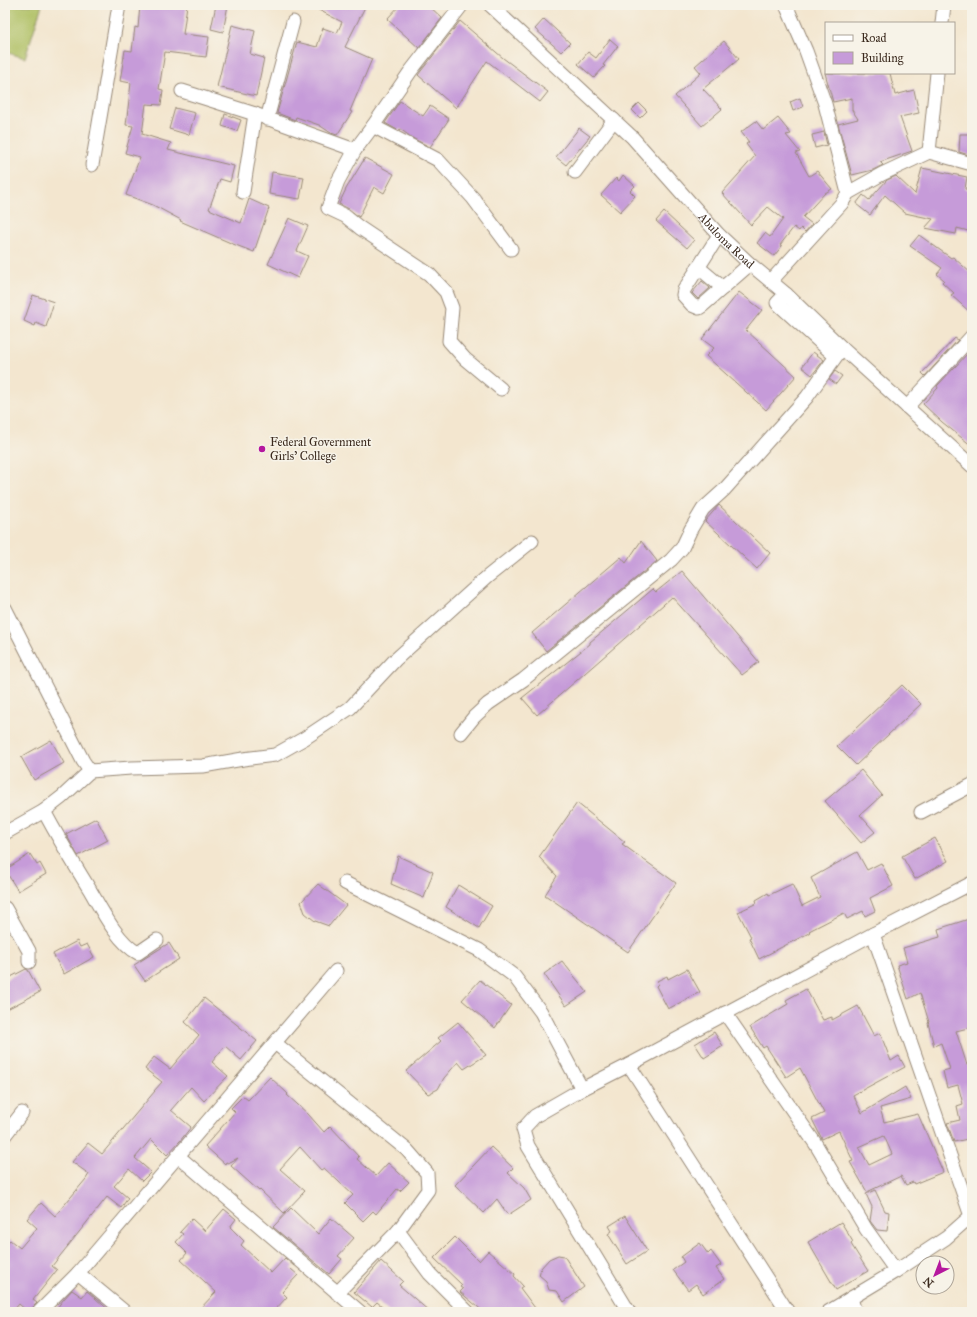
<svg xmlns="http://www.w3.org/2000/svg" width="977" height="1317" font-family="'IM FELL Great Primer',serif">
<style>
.green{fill:#afc064;stroke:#757541}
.building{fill:#c69bd9;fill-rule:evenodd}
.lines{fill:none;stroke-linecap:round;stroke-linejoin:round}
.minor-casing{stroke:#978876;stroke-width:15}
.minor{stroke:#fff;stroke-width:13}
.poi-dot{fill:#b5179e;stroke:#f7f3e8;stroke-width:1.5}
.labels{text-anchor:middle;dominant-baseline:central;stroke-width:3;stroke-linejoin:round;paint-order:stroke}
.street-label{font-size:12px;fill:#3b2a1e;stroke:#f7f3e8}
.poi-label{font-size:12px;fill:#3b2a1e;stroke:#f7f3e8;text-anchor:start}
</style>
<rect width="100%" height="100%" fill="#f7f3e8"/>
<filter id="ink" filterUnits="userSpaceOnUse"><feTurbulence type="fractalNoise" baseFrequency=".025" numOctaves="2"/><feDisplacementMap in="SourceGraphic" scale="8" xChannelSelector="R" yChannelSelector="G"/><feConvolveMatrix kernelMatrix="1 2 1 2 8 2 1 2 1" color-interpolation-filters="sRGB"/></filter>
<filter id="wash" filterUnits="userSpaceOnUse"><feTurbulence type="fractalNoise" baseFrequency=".012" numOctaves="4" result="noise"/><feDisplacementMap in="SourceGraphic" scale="16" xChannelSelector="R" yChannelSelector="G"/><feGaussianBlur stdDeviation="0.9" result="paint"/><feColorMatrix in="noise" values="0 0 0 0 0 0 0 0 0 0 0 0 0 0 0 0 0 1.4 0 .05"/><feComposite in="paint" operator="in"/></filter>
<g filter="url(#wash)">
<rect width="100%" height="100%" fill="#f3e6cf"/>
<!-- green -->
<polygon class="green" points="5,5 42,5 25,58 5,52"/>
<g id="blocks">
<!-- building -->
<g class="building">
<polygon points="140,5 187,5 183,34 209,37 206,57 165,52 159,89 163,90 161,105 146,104 142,134 171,143 168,150 234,166 230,182 220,179 209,209 241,223 249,199 269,208 254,252 233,244 180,221 181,220 153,205 126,195 140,157 125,153 133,126 126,125 131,83 120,81 125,50 132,51 135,27 138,28"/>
<polygon points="216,5 228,5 223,32 211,29"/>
<polygon points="309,5 366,5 345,47 372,59 350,111 352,112 337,135 331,133 319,125 296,117 295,120 277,113 297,42 317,47 323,28 337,33 342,22"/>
<polygon points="400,5 428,5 442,18 419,48 387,19"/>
<polygon points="544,19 570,43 561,52 535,29"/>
<polygon points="460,21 503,58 548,92 540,102 487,61 456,108 418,75"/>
<polygon points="232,25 255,31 250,54 264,58 256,96 217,87"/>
<polygon points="610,39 618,46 603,65 605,66 594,78 578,64 588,52 596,58"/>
<polygon points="724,41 739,59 703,89 722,109 702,126 675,96 701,73 695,66"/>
<polygon points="825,73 890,73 895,95 914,90 919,113 900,117 912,151 880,162 883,165 873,170 852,175 838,124 858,119 852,110 852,98 833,102"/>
<polygon points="800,98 803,107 793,111 790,102"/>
<polygon points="400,101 423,116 430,106 449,119 430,147 414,139 400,129 399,131 385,123"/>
<polygon points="639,103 647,111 640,118 632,110"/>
<polygon points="175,108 195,113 189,135 169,129"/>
<polygon points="225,114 241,120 237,131 222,126"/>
<polygon points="778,118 791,134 786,135 800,152 796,153 809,176 817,171 832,189 825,193 803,217 812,224 805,232 801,228 799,231 794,227 780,245 782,246 774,256 757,243 765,233 770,237 783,219 768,207 751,225 722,193 755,156 746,144 749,142 741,132 756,121 763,130"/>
<polygon points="579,128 590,136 566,165 556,157"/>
<polygon points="824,132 827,145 815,148 812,135"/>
<polygon points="960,134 972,134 972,156 959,152"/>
<polygon points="365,158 394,174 384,193 374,187 359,217 349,209 339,204 346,189"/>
<polygon points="922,168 967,177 965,189 972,190 972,232 957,228 956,234 925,228 933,219 905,213 885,195 870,215 856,204 863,195 869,200 887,180 896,176 915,194"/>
<polygon points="272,172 304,177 300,199 269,194"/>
<polygon points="623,175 635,186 630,191 635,196 620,212 601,195 616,178 619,181"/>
<polygon points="664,212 694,240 687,248 656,221"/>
<polygon points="289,218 308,226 297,251 308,256 298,278 268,264"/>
<polygon points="919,235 951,258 953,257 972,274 972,314 951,295 954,293 942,282 944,280 937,274 942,268 910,246"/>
<polygon points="702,281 710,288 698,299 692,293"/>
<polygon points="739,292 762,310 746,330 796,376 766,410 706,356 714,348 702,339"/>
<polygon points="33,295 54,302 46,327 36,323 35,326 24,321"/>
<polygon points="955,338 958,340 925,376 922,373"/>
<polygon points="970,351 972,353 972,446 942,422 923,404 938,388 937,386"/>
<polygon points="813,352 824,360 812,375 802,367"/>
<polygon points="835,371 842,376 836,384 829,379"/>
<polygon points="719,505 770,553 757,569 705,521"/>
<polygon points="641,541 657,561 546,651 532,633 621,557 626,563"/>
<polygon points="682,571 759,662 742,675 672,597 537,715 522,698 590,644 590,642 653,589 656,592"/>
<polygon points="902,685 921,704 856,765 837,746"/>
<polygon points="51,740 64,763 34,780 21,757"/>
<polygon points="861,770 882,795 860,815 875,832 861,843 825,801"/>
<polygon points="577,803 625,842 622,844 676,883 628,952 545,895 557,876 539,857"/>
<polygon points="96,818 108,840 78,856 66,834"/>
<polygon points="935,838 948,861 915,879 902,856"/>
<polygon points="857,852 867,870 881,863 893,886 870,898 875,911 865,916 863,911 847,919 844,913 809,931 810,932 807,934 759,959 749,938 751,937 738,912 757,903 756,900 768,893 769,895 792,884 802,906 820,897 811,878"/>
<polygon points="30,854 37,865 40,863 46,874 18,891 5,870"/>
<polygon points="398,856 433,872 424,898 391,884"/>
<polygon points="318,884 346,905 329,926 315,921 305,913 301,902"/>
<polygon points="458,885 492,906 479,928 446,907"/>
<polygon points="972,918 972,1027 956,1031 967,1065 972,1063 972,1081 969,1082 972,1092 972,1138 954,1142 947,1123 960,1120 957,1106 963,1104 958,1085 947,1088 943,1071 950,1069 941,1043 934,1046 928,1023 929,1022 920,993 908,999 897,965 907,962 903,948 940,937 938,929"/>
<polygon points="77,941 80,947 87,944 94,957 64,974 53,954"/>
<polygon points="169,943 179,959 145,981 134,965"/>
<polygon points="562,961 587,992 566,1006 544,974"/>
<polygon points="26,969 28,970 40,992 5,1010 5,980"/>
<polygon points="687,969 700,992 668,1009 656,986 658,984 657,981 667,976 668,979"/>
<polygon points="480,980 511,1005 495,1028 462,1000"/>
<path d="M806,989L823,1020L832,1017V1020L858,1006L874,1036L880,1033L891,1061L899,1056L905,1067L853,1095L862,1113L905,1087L911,1099L880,1108L884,1122L918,1114L943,1172L914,1184L913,1182L906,1185L901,1176L867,1192L850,1162L853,1161L839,1131L822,1139L812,1119L824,1113L800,1068L786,1077L766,1046L763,1048L750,1027L788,1004L786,1000ZM884,1136L892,1154L869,1165L859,1147Z"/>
<polygon points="204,998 257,1041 241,1060 225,1046 212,1062 228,1076 204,1101 191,1087 171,1110 191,1127 180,1141 167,1155 151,1139 135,1158 151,1172 142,1181 129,1169 114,1186 128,1198 121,1208 107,1197 52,1266 57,1270 33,1300 37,1303 33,1307 31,1312 28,1312 19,1304 12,1312 5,1312 5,1245 10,1240 20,1248 37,1228 27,1219 41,1203 55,1216 86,1179 89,1174 72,1162 88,1143 102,1154 155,1091 154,1091 162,1082 145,1069 154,1057 170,1069 199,1035 185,1022"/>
<polygon points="458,1022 486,1055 464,1069 458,1062 444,1078 438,1089 428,1094 406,1071 441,1041 438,1038"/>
<polygon points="714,1032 723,1046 704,1058 695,1044"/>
<polygon points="270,1077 288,1094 287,1095 308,1114 324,1132 330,1126 359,1157 357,1159 376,1176 388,1163 409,1182 400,1191 397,1189 376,1214 373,1211 363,1221 345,1203 353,1195 324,1168 321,1170 300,1147 280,1169 305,1191 284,1213 260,1190 259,1191 231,1166 238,1158 228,1163 226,1162 225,1164 205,1146 235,1112 231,1108 243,1096 248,1100"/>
<polygon points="491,1147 513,1168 508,1173 524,1188 531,1200 508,1215 497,1199 484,1213 455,1185"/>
<polygon points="875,1190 885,1211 889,1212 887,1231 877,1230 870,1221 872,1207 866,1194"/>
<polygon points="291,1208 318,1234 331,1218 354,1238 338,1256 342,1259 329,1274 273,1227"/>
<polygon points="224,1209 236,1219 230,1227 244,1241 241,1245 271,1273 285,1258 294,1266 291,1269 298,1275 282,1292 287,1297 273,1312 197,1312 216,1292 181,1260 187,1253 176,1242 183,1234 180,1232 192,1219 205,1231"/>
<polygon points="625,1216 647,1251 627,1264 608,1234 612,1231 609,1226"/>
<polygon points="841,1222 853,1242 851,1244 868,1271 836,1290 808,1242"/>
<polygon points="455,1237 479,1261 488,1251 515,1274 514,1276 523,1286 520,1288 538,1312 484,1312 460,1292 463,1289 460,1287 462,1285 434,1258"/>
<polygon points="700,1243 708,1254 711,1251 721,1265 716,1268 724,1279 703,1294 696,1284 688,1290 673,1270 684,1262 681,1257"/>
<polygon points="558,1255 564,1256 584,1287 564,1302 557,1291 549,1290 546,1281 539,1275 541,1268 549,1259"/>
<polygon points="381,1261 403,1281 399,1285 430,1312 389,1312 377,1302 372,1307 354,1292"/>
<polygon points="72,1290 82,1297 87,1291 111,1312 54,1312 63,1300"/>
</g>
</g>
</g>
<g filter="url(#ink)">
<use href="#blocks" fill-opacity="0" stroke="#978876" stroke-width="1"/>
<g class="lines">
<defs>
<g id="minor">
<polyline points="462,5 410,72 373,126 355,150 338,181 328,208 345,216 360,228 429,274 446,292 452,308 449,341 465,359 501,389"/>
<path id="s1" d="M490,5L632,137L719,235L750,264L786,294L842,348L972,466"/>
<polyline points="786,5 806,51 825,104 848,193"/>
<polyline points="942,23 944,5"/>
<polyline points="182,91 255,114 355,150"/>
<polyline points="267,119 293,22"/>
<polyline points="373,126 438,160 473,198 511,249"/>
<polyline points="929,152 937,73"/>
<polyline points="92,165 119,5"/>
<polyline points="575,172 614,120"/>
<polyline points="243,192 255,114"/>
<polyline points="719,235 684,290 683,295 692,305 699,308 702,306 750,264"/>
<polyline points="698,267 723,288"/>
<polyline points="771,281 842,203 848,193 882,174 929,152 972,164"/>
<polyline points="786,294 777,303 834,355"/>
<polyline points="907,407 972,336"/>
<polyline points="5,608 83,761 90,771 62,797 44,811 5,833"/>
<polyline points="461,733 474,717 488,704 523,680 671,560 682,548 691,529 703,509 724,490 807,397 842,348"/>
<polyline points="90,771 131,768 203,766 243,759 275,755 305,738 350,708 395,660 487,577 532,541"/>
<path d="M44,811C58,838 74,864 90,890C101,909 118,943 138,953L157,940"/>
<polyline points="921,812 972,785"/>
<polyline points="345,883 479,950 514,976 541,1012 582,1089"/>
<polyline points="5,908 29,951 29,962"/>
<polyline points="873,934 971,1216"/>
<polyline points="725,1013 815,1143 866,1229 896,1271"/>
<polyline points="275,1043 407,1150 427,1173 428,1190 398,1231 337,1293"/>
<polyline points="629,1065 788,1312"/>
<polyline points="5,1135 22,1113"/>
<polyline points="178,1156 360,1312"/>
<polyline points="398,1231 430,1274 468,1312"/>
<polyline points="78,1273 125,1312"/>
<polyline points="851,1298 855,1312"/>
<polyline points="39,1312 78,1273 336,971"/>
<polyline points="629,1312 528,1146 523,1129 535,1116 582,1089 629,1065 873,934 972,883"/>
<polyline points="828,1312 896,1271 946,1238 972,1215"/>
</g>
</defs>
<!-- minor casing -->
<use href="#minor" class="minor-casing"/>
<!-- minor -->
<use href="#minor" class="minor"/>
</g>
</g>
<!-- markers -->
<circle class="poi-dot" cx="262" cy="449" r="4"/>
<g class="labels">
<!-- street labels -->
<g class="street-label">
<text stroke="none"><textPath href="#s1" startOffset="334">Abuloma Road</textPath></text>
</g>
<!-- poi labels -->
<g class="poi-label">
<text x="270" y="442">Federal Government<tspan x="270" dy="14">Girls' College</tspan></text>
</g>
</g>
<!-- margin -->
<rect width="977" height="1317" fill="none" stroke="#f7f3e8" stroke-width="20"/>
<!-- legend -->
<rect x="825" y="22" width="130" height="52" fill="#f7f3e8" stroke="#aca397"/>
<rect x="833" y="35" width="20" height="6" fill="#ffffff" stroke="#aca397"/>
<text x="861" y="42" font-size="12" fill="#3b2a1e">Road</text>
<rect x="833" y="52" width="20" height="12" fill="#c69bd9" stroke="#aca397"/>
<text x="861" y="62" font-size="12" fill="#3b2a1e">Building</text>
<!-- north arrow -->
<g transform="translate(935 1275) rotate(222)"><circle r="19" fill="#f7f3e8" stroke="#aca397"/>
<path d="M0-3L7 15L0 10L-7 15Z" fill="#b5179e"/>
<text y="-6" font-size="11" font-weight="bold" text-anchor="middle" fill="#3b2a1e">N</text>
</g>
</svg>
